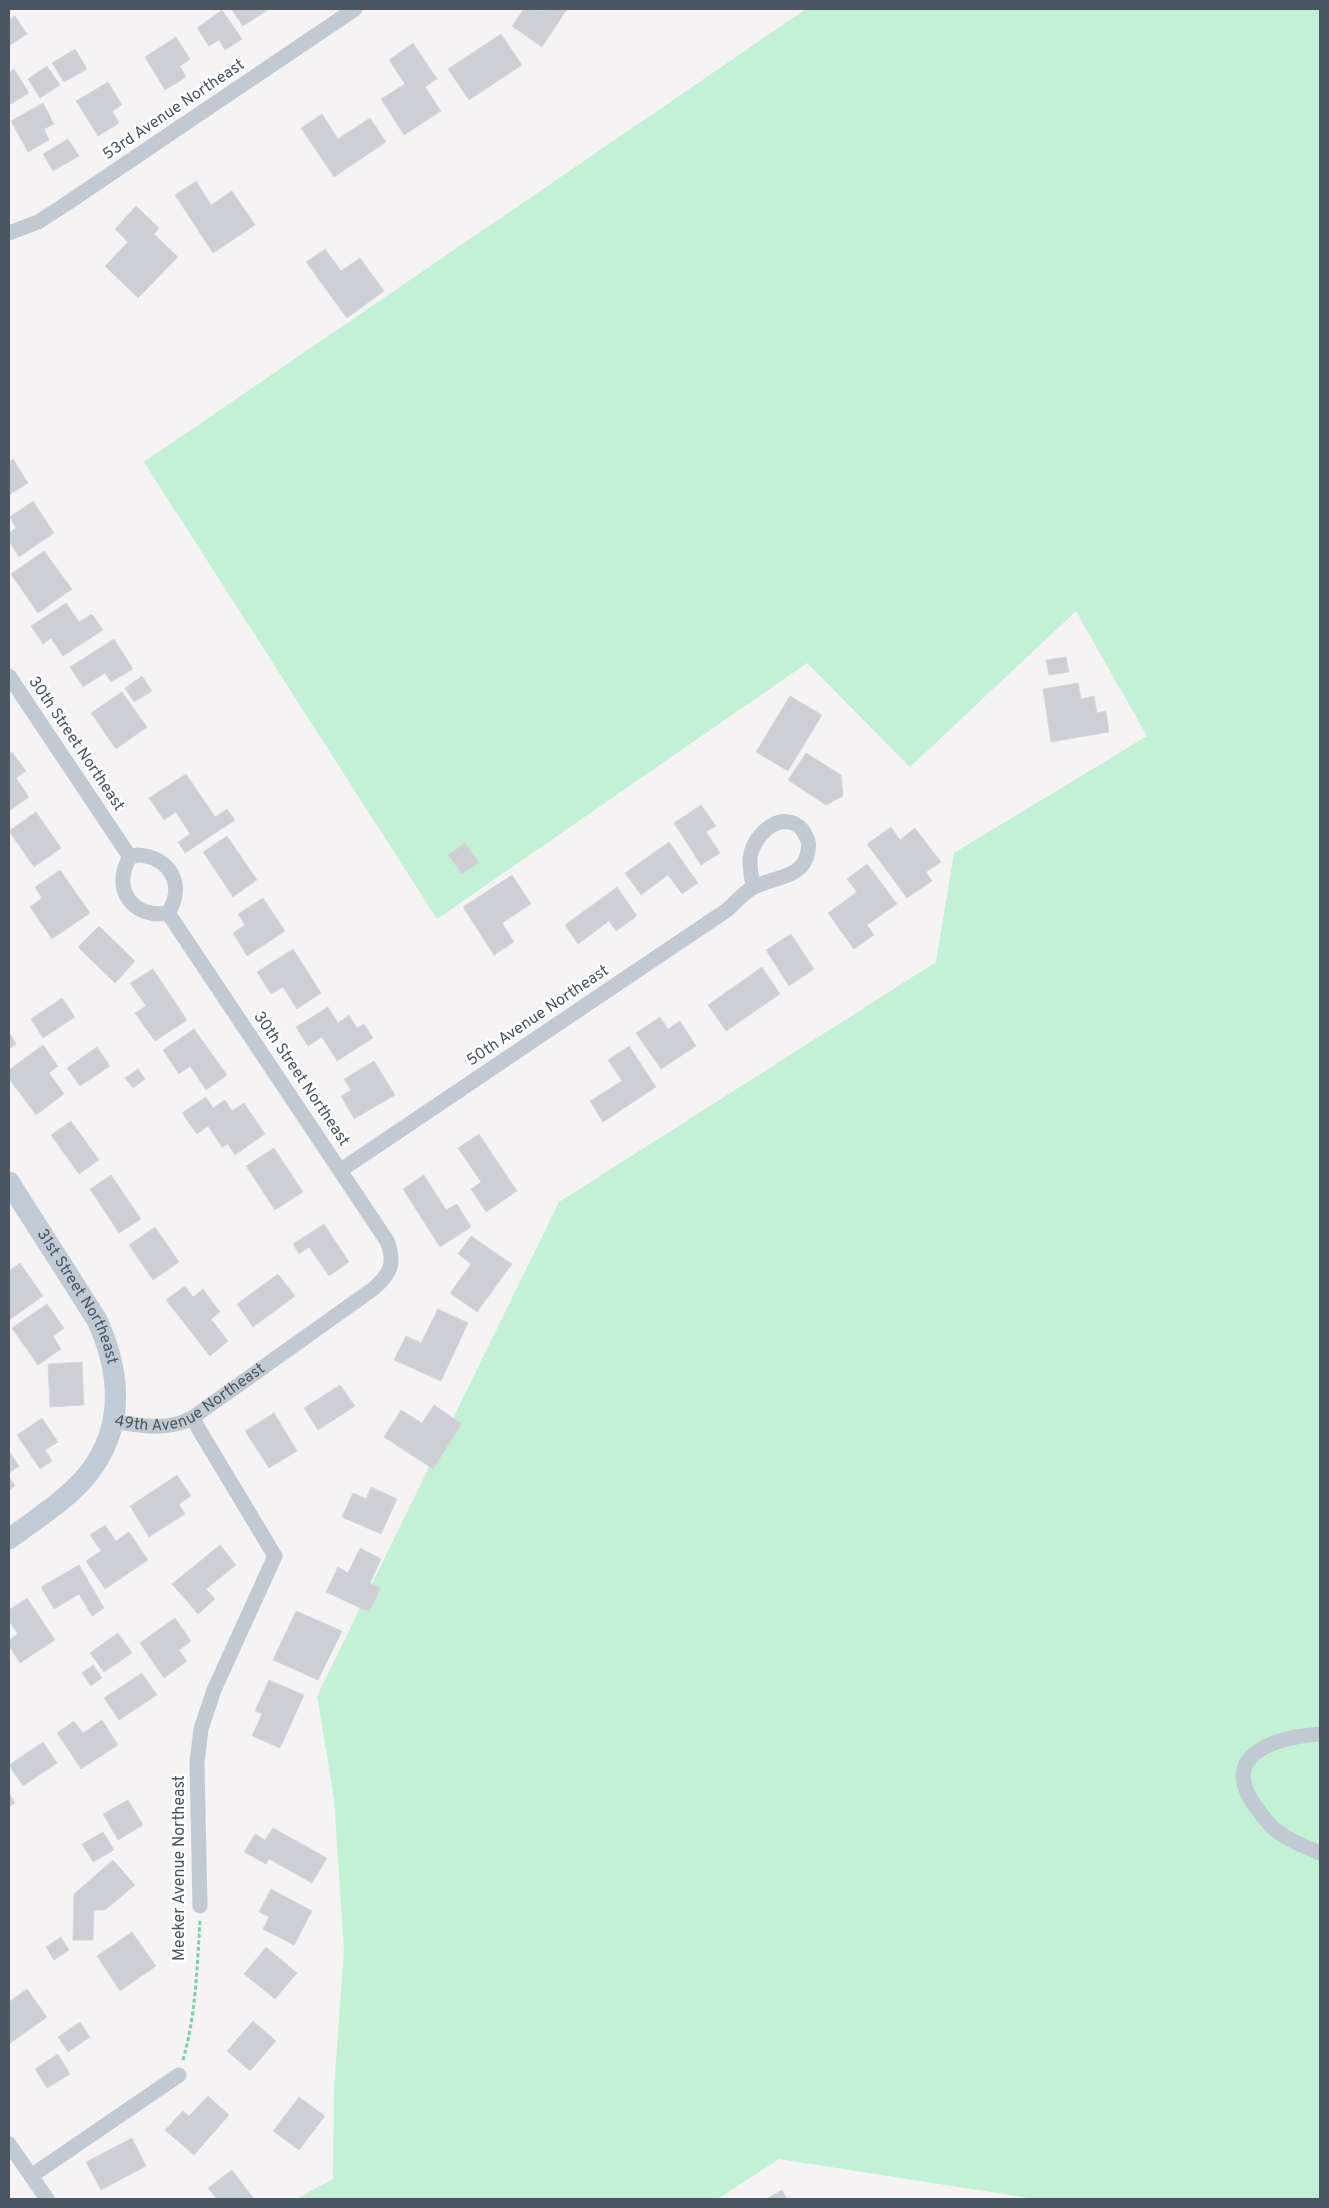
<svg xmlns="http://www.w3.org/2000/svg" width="1329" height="2208" font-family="Overpass,sans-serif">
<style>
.green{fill:#c3f1d5}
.building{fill:#cdcfd5;stroke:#d7d9de}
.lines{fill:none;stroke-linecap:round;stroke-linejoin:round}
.path{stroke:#7ad0a6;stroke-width:3;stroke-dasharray:4 2.5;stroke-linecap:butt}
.street{stroke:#c1cad2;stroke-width:15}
.secondary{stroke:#c1cbd6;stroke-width:21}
.labels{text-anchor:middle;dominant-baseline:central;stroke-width:5;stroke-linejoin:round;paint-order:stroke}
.street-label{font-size:16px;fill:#4a5661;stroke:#fff}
</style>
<rect width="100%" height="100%" fill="#f5f3f3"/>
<!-- green -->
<polygon class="green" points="806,9 1320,9 1320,2199 1036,2199 779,2159 718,2199 296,2199 333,2179 334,2088 344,1951 334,1799 317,1696 559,1202 936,962 954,853 1147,736 1076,611 910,767 807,663 437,919 144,462"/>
<!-- building -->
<g class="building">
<polygon points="231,9 267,9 268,10 243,26"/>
<polygon points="524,9 538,10 567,9 542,47 512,26"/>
<polygon points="222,10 242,39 225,50 219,40 209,46 197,28"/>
<polygon points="15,16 27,34 9,46 9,20"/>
<polygon points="501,34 522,65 469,100 448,69"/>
<polygon points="176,37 190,59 180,66 186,77 165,90 145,57"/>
<polygon points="413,43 437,79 425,87 441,111 404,135 381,99 405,84 389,60"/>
<polygon points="75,49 87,69 64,82 52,63"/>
<polygon points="47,66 60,85 40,98 28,79"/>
<polygon points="14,69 29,93 9,105 9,73"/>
<polygon points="108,82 122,105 112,111 119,123 98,136 76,101"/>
<polygon points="43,103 54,124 44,129 49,140 28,152 11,121"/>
<polygon points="322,114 338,139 370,118 386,142 334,177 301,128"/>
<polygon points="68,139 79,156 53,171 43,154"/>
<polygon points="196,181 211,205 232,191 255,225 213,253 175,195"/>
<polygon points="136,206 159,228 154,234 178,257 138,298 105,266 128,242 115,229"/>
<polygon points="325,249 341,271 360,258 384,291 347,318 306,262"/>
<polygon points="13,459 28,483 9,495 9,462"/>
<polygon points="33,501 54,533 19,557 9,541 9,533 16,528 10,517"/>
<polygon points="44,551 72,589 38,613 11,574"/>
<polygon points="66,603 79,622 92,614 103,630 63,656 51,638 43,644 31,626"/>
<polygon points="114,639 133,669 111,682 105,673 83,687 70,667"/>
<polygon points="1066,657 1069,672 1049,675 1046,660"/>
<polygon points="142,676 152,691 134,702 125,688"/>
<polygon points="1078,683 1081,699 1094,696 1097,713 1106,711 1109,732 1051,742 1043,689"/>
<polygon points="122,692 147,727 116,749 91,713"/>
<polygon points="790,696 822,715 788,771 756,752"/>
<polygon points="12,752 26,771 16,778 29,797 9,811 9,754"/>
<polygon points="806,753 841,775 843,796 826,805 788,780"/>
<polygon points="186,774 215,817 227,809 235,820 185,853 178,842 190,834 176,812 164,820 149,798"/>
<polygon points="701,805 716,826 706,832 720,853 701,865 674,823"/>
<polygon points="36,812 61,848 34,867 9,831"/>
<polygon points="891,827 900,840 915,828 941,862 926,872 932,881 907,898 867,844"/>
<polygon points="227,836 257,880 233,897 203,852"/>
<polygon points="669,842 698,883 682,894 668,875 641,895 625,873"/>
<polygon points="465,843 479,863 462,874 448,855"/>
<polygon points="867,864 897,904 867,925 874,935 854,949 828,913 857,892 847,879"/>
<polygon points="60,870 90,913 52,939 30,907 42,898 35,887"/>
<polygon points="512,875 531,904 502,923 514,942 494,955 463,907"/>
<polygon points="617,887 637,916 616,931 609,921 578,944 565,925"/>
<polygon points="263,898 285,931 247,956 233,933 245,925 238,914"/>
<polygon points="99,926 135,961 115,983 78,947"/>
<polygon points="791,934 814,969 789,986 766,950"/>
<polygon points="293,949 321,993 297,1009 283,987 271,994 257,972"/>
<polygon points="762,967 780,994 726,1031 708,1005"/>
<polygon points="153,969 187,1020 155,1041 135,1013 146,1006 130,983"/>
<polygon points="62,998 75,1017 43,1038 31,1019"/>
<polygon points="328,1007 338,1023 349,1015 357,1028 364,1024 373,1038 337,1061 322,1037 308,1046 296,1027"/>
<polygon points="660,1017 668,1029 680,1021 696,1046 661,1069 636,1033"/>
<polygon points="194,1029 227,1075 206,1090 190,1066 179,1074 163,1050"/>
<polygon points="9,1032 16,1044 9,1049"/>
<polygon points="43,1045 58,1066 49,1073 64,1094 36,1115 9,1079 9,1070"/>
<polygon points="629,1046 656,1087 603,1122 590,1101 622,1081 608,1060"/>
<polygon points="97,1047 110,1066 80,1086 67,1068"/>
<polygon points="374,1061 395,1095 354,1119 341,1096 351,1090 344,1079"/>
<polygon points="138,1069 145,1079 133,1088 125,1078"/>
<polygon points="206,1097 213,1108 225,1100 232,1111 244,1103 265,1134 235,1155 228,1144 222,1147 208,1126 197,1134 182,1113"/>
<polygon points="71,1121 99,1160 79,1174 51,1135"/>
<polygon points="479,1134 517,1191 486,1212 471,1189 481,1182 458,1148"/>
<polygon points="274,1148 303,1192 275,1210 246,1166"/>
<polygon points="111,1175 141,1219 119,1233 90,1189"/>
<polygon points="424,1175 446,1210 457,1204 471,1227 440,1247 403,1189"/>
<polygon points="324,1224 349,1262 329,1276 309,1247 299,1254 293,1244"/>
<polygon points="155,1227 179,1262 153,1280 129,1245"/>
<polygon points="471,1236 512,1264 477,1312 450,1293 471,1264 458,1254"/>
<polygon points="20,1263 43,1296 9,1320 9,1271"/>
<polygon points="278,1274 295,1296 253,1327 237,1304"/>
<polygon points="185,1286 193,1297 203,1289 220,1312 211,1319 228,1341 210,1356 166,1300"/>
<polygon points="47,1304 64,1328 53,1336 61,1349 38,1365 12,1328"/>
<polygon points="438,1309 468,1323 441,1381 394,1360 406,1336 421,1343"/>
<polygon points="82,1362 84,1405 50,1407 48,1364"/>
<polygon points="340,1385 355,1406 318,1430 304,1408"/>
<polygon points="434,1405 462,1424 433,1469 384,1437 401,1410 422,1423"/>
<polygon points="274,1413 297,1451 269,1468 245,1431"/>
<polygon points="42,1418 58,1442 45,1450 52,1461 40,1469 17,1435"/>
<polygon points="9,1451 19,1466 9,1473"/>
<polygon points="177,1475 191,1496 179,1504 185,1514 149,1537 130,1506"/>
<polygon points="9,1477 15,1486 9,1490"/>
<polygon points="371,1487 397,1499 381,1534 342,1517 353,1493 366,1499"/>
<polygon points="105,1525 116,1541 129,1532 148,1560 105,1589 86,1561 101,1551 90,1535"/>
<polygon points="220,1545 236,1565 206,1589 215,1599 198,1614 172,1584"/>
<polygon points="360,1548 381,1559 370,1583 381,1588 369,1612 326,1592 338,1567 348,1573"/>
<polygon points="79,1565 104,1608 92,1616 79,1594 54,1609 41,1587"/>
<polygon points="27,1598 55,1640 20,1663 9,1646 9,1640 18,1634 9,1621 9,1610"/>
<polygon points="296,1611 342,1631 318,1680 273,1660"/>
<polygon points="175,1618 191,1641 179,1650 187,1661 164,1678 140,1643"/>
<polygon points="118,1633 132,1653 104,1672 90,1653"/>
<polygon points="93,1665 102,1678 91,1686 82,1673"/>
<polygon points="142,1673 157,1695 119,1720 104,1698"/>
<polygon points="269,1680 304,1695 280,1748 252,1736 262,1714 255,1711"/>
<polygon points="102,1720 118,1745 81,1769 57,1733 74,1721 83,1733"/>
<polygon points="43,1742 57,1763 23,1786 9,1765"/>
<polygon points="9,1793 15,1803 9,1807"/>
<polygon points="128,1800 143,1825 118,1840 103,1814"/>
<polygon points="273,1828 327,1858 312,1883 269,1859 266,1864 244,1852 255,1834 265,1840"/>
<polygon points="103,1832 114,1850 93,1862 82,1844"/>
<polygon points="113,1860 135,1885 105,1910 94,1910 93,1940 73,1940 74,1894"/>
<polygon points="271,1889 312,1911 294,1945 263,1929 269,1917 259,1912"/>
<polygon points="132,1932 156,1966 120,1991 97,1956"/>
<polygon points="61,1937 69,1950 54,1960 46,1947"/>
<polygon points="266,1947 297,1973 275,1999 244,1974"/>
<polygon points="27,1989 47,2017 9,2044 9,2002"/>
<polygon points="253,2021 276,2041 250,2071 227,2051"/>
<polygon points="80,2022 90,2037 68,2052 58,2037"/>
<polygon points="58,2054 70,2074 47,2088 35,2069"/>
<polygon points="208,2096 229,2115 194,2155 165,2130 183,2111 189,2116"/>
<polygon points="299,2097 325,2116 299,2150 273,2131"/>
<polygon points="132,2138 146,2166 101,2190 86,2162"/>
<polygon points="232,2170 254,2199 217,2199 208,2188"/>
<polygon points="782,2190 787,2199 766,2199"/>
</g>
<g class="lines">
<!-- path -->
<path class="path" d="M183,2060C196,2014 197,1968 200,1920"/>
<!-- street -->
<g class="street">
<polyline points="9,233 38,222 63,206 355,9"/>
<polyline points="9,676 130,857"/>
<path d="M138,855C170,857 186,885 168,913C132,919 111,888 130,857Z"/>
<path d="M341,1170L727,910C735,903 744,892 754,887C773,877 804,879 808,851C809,845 809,842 806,836C803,829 798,824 790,822C772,818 755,838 751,853C748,863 752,877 753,887"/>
<polyline points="192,1418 275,1556 214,1690 201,1729 197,1762 200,1906"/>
<path id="s1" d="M114,1421C139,1426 168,1431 192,1418L373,1289C390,1275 396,1263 387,1241L168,913"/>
<path d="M1320,1734C1278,1737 1216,1754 1256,1807C1261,1814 1267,1822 1273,1828C1286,1839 1305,1847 1320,1853"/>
<polyline points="9,2144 47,2199"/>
<polyline points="31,2176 179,2075"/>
</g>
<!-- secondary -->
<path class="secondary" id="s2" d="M9,1182L97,1320C122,1375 126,1431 83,1480C62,1503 33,1521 9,1539"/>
</g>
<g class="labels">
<!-- street labels -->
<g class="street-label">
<text transform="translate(174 110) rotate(-34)">53rd Avenue Northeast</text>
<text transform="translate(76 744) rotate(56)">30th Street Northeast</text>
<text transform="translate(538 1016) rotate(-34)">50th Avenue Northeast</text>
<text transform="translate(301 1079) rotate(56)">30th Street Northeast</text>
<text stroke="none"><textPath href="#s2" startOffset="134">31st Street Northeast</textPath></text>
<text stroke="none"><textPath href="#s1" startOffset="84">49th Avenue Northeast</textPath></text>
<text transform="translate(180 1868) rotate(-90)">Meeker Avenue Northeast</text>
</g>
</g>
<!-- border -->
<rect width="1329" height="2208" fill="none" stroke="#4a5661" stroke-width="20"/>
</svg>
